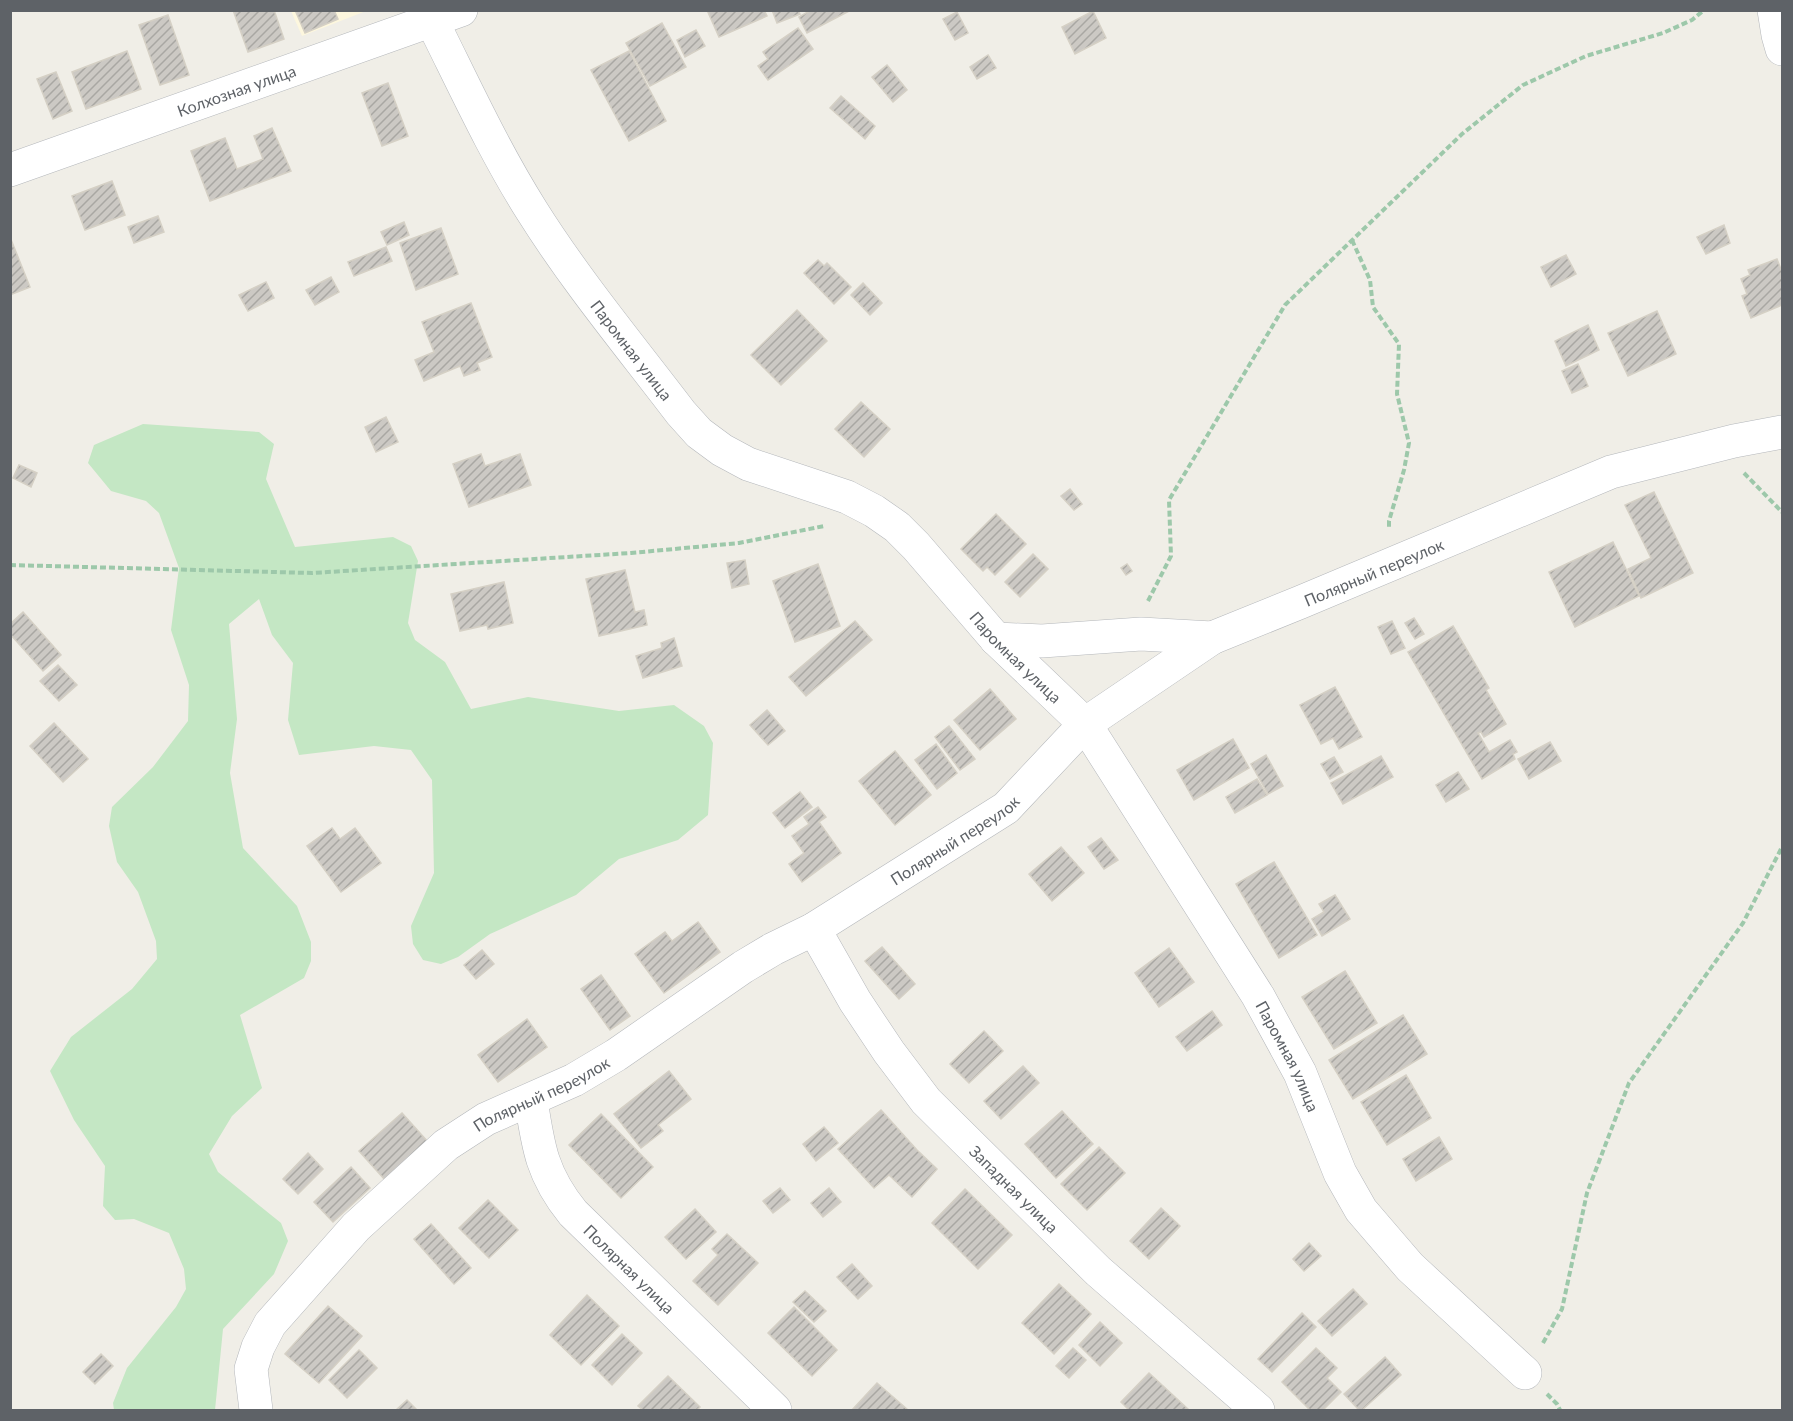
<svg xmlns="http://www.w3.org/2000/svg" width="1793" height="1421" font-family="Lato,sans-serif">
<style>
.commercial{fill:#fdf7de}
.green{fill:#c4e7c4}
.building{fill:url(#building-hatch);stroke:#d5d0c5;stroke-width:1.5}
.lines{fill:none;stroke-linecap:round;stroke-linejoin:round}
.minor-casing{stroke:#b4b7bb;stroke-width:34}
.path{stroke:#9dc8aa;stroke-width:4;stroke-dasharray:6 3;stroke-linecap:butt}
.minor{stroke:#fff;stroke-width:33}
.labels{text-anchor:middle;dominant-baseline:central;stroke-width:4.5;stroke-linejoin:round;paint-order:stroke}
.street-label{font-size:16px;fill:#5e6267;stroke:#fff}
</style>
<defs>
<pattern id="building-hatch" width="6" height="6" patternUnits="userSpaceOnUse" patternTransform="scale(1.5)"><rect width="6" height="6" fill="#ccc9c4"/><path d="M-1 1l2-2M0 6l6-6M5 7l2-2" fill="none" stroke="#a9a7a3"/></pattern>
</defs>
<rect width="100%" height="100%" fill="#f0eee7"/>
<!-- commercial -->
<polygon class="commercial" points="291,11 366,11 302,36"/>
<!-- green -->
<polygon class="green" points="143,424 259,432 274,444 266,479 295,547 393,537 411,546 418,561 408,623 415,640 445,662 471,709 528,697 619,711 674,705 704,726 713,743 708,815 678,840 619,859 576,895 490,934 458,957 441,964 423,960 413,944 411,926 434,873 432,780 411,750 374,746 299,755 288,720 293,663 272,635 259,599 229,624 237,719 230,773 243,848 297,906 311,942 311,961 304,978 240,1015 262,1088 232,1116 209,1154 218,1172 281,1223 288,1241 274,1274 223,1329 215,1410 114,1410 113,1403 127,1368 176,1307 186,1289 184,1269 169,1233 134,1219 115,1220 103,1206 105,1166 74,1120 50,1071 71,1037 132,989 157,959 156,941 138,892 117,862 109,826 112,807 153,767 188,721 189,685 171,630 179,568 159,513 146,501 111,491 88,463 94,445"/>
<!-- building -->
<g class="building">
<polygon points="233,10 274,10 284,39 248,52"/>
<polygon points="295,10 334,10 338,19 305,33"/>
<polygon points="707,10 764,10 767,16 719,37"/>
<polygon points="772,10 798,10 800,14 777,23"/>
<polygon points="811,10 851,10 807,33 799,17"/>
<polygon points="1093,11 1106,38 1075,54 1062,27"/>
<polygon points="957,12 968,33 955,40 943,19"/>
<polygon points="168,15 189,75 160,85 139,25"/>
<polygon points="662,23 686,67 650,86 626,43"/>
<polygon points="798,28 813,49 768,80 758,66 768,59 763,52"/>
<polygon points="696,30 705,46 685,57 677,40"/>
<polygon points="127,51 141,89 86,109 72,72"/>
<polygon points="629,51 666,121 629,141 591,70"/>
<polygon points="988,55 996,68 977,79 970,67"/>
<polygon points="887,65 907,90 893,102 872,77"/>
<polygon points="56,72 72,111 53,119 37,79"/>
<polygon points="388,83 408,136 382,146 362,93"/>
<polygon points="841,96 875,126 865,139 830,108"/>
<polygon points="272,128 291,171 210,201 191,151 225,138 237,169 263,159 254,136"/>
<polygon points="112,181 125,215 85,230 72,196"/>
<polygon points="158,216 164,232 134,243 128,227"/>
<polygon points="404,222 409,235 387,245 381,232"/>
<polygon points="1724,225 1730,243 1706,254 1697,237"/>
<polygon points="441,228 458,274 416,290 400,243"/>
<polygon points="10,237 30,287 10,295"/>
<polygon points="386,247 392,261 354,276 348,262"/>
<polygon points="1566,255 1576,274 1551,287 1541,267"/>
<polygon points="1777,259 1782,272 1782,305 1751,318 1742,296 1747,294 1741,279 1750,275 1748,270"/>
<polygon points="818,260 824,266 827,263 851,287 834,304 804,273"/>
<polygon points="331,277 339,292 315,305 306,290"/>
<polygon points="266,282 274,298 248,311 239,295"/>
<polygon points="863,283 882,303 870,315 851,295"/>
<polygon points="471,303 492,357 477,363 480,370 464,376 460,366 424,381 415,360 434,352 422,322"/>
<polygon points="797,310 827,341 781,385 751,355"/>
<polygon points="1657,311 1676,354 1628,376 1608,333"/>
<polygon points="1588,325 1599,350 1566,366 1555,341"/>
<polygon points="1578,364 1588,386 1572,393 1562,371"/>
<polygon points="861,402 890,429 864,457 835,429"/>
<polygon points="386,417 398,442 376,452 365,427"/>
<polygon points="481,454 485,466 520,454 531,485 469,507 453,464"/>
<polygon points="19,465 37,473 31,487 13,478"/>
<polygon points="1070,489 1082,504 1074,510 1061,496"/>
<polygon points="1654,492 1693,573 1641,598 1628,569 1651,558 1625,505"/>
<polygon points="996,514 1026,544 995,575 987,567 983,571 961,549"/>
<polygon points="1613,542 1639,596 1575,627 1549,572"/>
<polygon points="1033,554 1048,569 1020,597 1005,582"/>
<polygon points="745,560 749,584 732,588 727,563"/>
<polygon points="818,564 840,626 795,642 773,581"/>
<polygon points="1127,564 1132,571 1126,575 1121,568"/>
<polygon points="625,570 635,612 644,610 647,625 599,636 586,579"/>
<polygon points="504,582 513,623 488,629 487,625 460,631 451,594"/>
<polygon points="23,612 61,655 43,671 10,634 10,624"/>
<polygon points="1414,618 1424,634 1415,639 1405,623"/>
<polygon points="855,621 872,640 806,696 789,677"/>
<polygon points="1392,621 1405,648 1391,654 1378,627"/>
<polygon points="1453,626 1489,688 1486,690 1506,724 1484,737 1481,732 1478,733 1489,752 1510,740 1517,752 1513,754 1515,759 1482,779 1408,652"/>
<polygon points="674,638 682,666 643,678 636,656 662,648 661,643"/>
<polygon points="58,665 77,685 59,701 40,681"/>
<polygon points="1335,687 1362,737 1339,749 1333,738 1321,744 1300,705"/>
<polygon points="990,689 1016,719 980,750 954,720"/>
<polygon points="767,710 785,731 768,745 750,725"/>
<polygon points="54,723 88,759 63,782 30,746"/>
<polygon points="949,726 975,759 960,770 935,737"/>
<polygon points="1233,739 1249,768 1194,800 1177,770"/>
<polygon points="1550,742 1561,761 1529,779 1518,759"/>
<polygon points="936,744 957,773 937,789 915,760"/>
<polygon points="895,751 931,795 895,825 859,781"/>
<polygon points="1266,755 1283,786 1268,794 1251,764"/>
<polygon points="1381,756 1393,777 1343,804 1331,783"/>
<polygon points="1334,757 1343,772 1330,779 1321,764"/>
<polygon points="1458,772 1469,789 1446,802 1436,785"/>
<polygon points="1257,779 1267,795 1235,813 1226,797"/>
<polygon points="800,792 812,807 785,828 773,813"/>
<polygon points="818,807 826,817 819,822 841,853 802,882 789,864 804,853 792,836 809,824 804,817"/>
<polygon points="332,828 340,839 355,828 381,863 341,892 307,846"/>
<polygon points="1101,838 1118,860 1104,869 1088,847"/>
<polygon points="1061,847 1084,873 1052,901 1029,874"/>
<polygon points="1274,862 1317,935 1279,958 1236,884"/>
<polygon points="1335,895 1350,919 1322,936 1312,919 1324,912 1319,904"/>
<polygon points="698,922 720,952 664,993 635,954 665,932 672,941"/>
<polygon points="882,947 915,984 899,999 865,961"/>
<polygon points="1169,948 1194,982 1159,1007 1135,973"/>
<polygon points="482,950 494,964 476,979 464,965"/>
<polygon points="1345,971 1377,1023 1334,1049 1302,997"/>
<polygon points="601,975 630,1016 610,1030 581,989"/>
<polygon points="1212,1011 1222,1025 1187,1051 1176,1037"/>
<polygon points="1403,1015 1427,1054 1353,1099 1329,1060"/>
<polygon points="527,1019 547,1047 498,1082 478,1055"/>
<polygon points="984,1031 1003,1051 969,1083 950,1064"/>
<polygon points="1023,1066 1039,1083 1001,1119 984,1101"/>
<polygon points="669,1071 691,1099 658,1125 663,1131 641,1148 614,1114"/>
<polygon points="1406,1075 1431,1118 1387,1145 1361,1102"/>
<polygon points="881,1110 917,1150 937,1169 912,1197 889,1175 874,1188 838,1149"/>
<polygon points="1062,1111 1093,1144 1056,1178 1025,1144"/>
<polygon points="402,1113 428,1142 385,1180 359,1151"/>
<polygon points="601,1114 653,1167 621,1198 569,1145"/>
<polygon points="824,1127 838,1143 816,1161 803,1144"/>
<polygon points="1439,1137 1452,1159 1416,1181 1403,1159"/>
<polygon points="1099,1147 1125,1173 1087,1210 1061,1184"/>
<polygon points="308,1153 323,1169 298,1194 283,1179"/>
<polygon points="351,1167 370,1188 333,1222 314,1202"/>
<polygon points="780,1188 790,1200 773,1213 763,1201"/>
<polygon points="829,1188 841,1202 823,1217 811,1203"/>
<polygon points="965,1189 1012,1235 978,1269 932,1223"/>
<polygon points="488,1200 518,1230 489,1258 459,1228"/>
<polygon points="1161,1208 1180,1226 1149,1259 1130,1241"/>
<polygon points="695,1209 716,1232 686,1259 665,1237"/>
<polygon points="431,1224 471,1268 454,1284 414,1239"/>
<polygon points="727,1234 758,1263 718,1305 693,1281 718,1255 712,1249"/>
<polygon points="1309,1243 1321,1256 1304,1271 1293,1259"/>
<polygon points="852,1264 872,1286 858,1299 837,1277"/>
<polygon points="1059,1284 1091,1314 1054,1354 1022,1323"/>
<polygon points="1353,1289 1367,1304 1332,1336 1318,1321"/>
<polygon points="805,1291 826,1311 814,1322 793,1302"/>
<polygon points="587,1295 619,1326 581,1365 550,1335"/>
<polygon points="328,1306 362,1336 319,1383 285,1354"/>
<polygon points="794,1307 837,1350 812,1376 768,1333"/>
<polygon points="1302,1313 1316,1327 1272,1372 1258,1359"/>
<polygon points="1100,1322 1122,1343 1100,1366 1079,1345"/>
<polygon points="622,1334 642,1353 612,1385 592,1365"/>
<polygon points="1073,1348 1086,1360 1069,1378 1056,1366"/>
<polygon points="1316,1348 1337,1368 1327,1378 1341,1392 1323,1410 1310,1410 1282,1382"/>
<polygon points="359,1350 377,1368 347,1398 329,1380"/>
<polygon points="101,1354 113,1366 95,1384 83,1372"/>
<polygon points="1385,1357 1401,1375 1362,1410 1359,1410 1344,1394"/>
<polygon points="1149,1373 1189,1410 1129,1410 1121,1402"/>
<polygon points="668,1376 700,1407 697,1410 643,1410 638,1406"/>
<polygon points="877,1383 908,1410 852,1410"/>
<polygon points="407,1400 417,1410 396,1410"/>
</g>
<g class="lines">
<defs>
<g id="minor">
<polyline points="1774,10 1778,35 1782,49"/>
<path id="s1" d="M432,21C464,85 494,151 532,211C576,281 630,346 681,413L699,433L722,450L748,464L847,497L874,511L897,527L916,546L996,639L1085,724L1258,996L1300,1073L1340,1173L1361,1210L1410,1267L1525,1373"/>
<path id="s2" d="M10,170L461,10"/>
<polyline points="996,639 1042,641 1141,634 1212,638"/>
<path id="s3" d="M814,929L855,1001L889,1052L926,1101L1098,1271L1258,1410"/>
<path id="s4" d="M531,1100C538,1147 542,1175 573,1213L775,1410"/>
<path id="s5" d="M256,1410L251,1369L258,1347L270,1324L356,1227L446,1145L486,1119L574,1080L616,1055L743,967L773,949L814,929L1006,808L1085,724L1212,638L1301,602L1611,472L1734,441L1782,432"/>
</g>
</defs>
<!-- minor casing -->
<use href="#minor" class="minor-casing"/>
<!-- path -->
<g class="path">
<polyline points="1352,240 1370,280 1373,307 1399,344 1397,394 1409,443 1404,470 1389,521 1389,528"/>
<polyline points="1744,473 1782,512"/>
<polyline points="10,565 312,573 631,553 739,543 824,526"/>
<polyline points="1148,601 1171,556 1169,500 1285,305 1462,134 1523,85 1586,56 1663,33 1692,20 1704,10"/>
<polyline points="1543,1343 1562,1309 1587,1193 1629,1083 1743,923 1782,847"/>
<polyline points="1547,1394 1557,1404 1560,1410"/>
</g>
<!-- minor -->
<use href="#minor" class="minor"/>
</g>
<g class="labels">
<!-- street labels -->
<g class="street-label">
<text stroke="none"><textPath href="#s2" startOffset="240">Колхозная улица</textPath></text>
<text stroke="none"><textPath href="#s1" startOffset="386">Паромная улица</textPath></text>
<text stroke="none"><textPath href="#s5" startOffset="1440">Полярный переулок</textPath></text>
<text stroke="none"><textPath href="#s1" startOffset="890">Паромная улица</textPath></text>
<text stroke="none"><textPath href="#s5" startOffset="936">Полярный переулок</textPath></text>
<text stroke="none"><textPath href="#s1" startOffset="1376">Паромная улица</textPath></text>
<text stroke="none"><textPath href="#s5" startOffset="450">Полярный переулок</textPath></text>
<text stroke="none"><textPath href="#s3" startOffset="330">Западная улица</textPath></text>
<text stroke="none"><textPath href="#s4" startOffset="202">Полярная улица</textPath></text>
</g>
</g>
<!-- border -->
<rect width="1793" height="1421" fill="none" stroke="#5e6267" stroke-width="24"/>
</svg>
